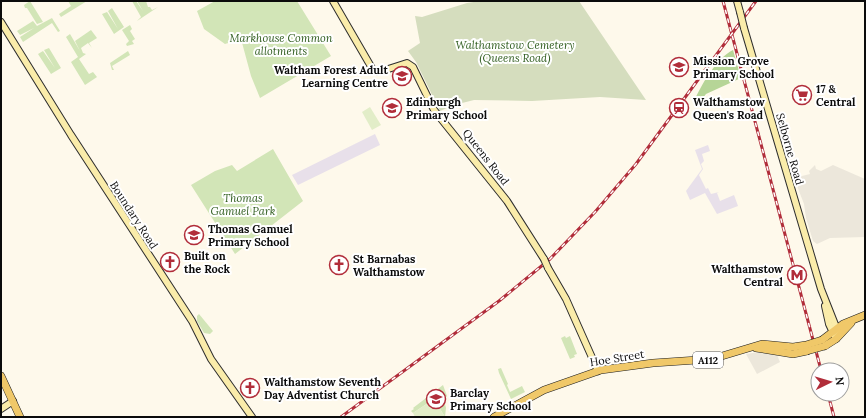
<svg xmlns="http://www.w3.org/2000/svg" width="866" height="418" font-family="Lora,serif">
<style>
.industrial{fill:#e8e0ea}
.green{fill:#d2e5b7}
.forest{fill:#b6d597}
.cemetery{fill:#d5ddbe}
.pitch{fill:#e2edc8}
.plaza{fill:#ece7db}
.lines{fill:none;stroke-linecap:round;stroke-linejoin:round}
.secondary-casing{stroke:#2d2d2d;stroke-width:8}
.primary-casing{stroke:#1c1c1c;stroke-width:8}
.secondary{stroke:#faecaa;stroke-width:6}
.primary{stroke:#f0c869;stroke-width:7}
.rail-casing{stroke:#b12d3a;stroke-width:3}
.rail{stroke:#fff;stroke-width:1.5;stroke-dasharray:4.5;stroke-linecap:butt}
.secondary-bridge-casing{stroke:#2d2d2d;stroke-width:8;stroke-linecap:butt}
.primary-bridge-casing{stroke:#1c1c1c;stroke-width:8;stroke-linecap:butt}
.secondary-bridge{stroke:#faecaa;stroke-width:6}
.primary-bridge{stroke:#f0c869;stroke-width:7}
.labels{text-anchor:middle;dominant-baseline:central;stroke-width:4;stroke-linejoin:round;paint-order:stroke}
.shield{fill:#fff;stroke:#545454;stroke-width:1}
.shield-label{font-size:10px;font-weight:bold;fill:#0b0b0b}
.park-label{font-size:11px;font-style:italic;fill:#315e20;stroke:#fff}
.poi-label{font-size:11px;font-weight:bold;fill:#0b0b0b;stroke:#fff;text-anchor:start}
.street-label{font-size:11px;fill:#0b0b0b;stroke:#fff}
</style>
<rect width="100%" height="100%" fill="#fef9eb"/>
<!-- industrial -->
<g class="industrial">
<polygon points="375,134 380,145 298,185 292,175"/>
<polygon points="708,145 710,151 702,154 704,161 701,164 703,169 699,175 706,189 708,188 711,194 719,192 717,193 720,201 734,195 738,206 717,214 705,193 690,200 686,191 702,169 695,150"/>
</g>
<!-- green -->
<g class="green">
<polygon points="30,1 43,22 37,24 27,8 25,8 24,5"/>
<polygon points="68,1 87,1 61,17 59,14 71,6"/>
<polygon points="132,1 136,1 143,11 137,1 146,1 148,7 150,7 152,10 158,7 137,21 141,17"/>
<polygon points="215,1 297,1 331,56 260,98 251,76 241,39 225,44 204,29 197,11"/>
<polygon points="112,8 124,27 114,34 102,14 107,12 118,29 108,11"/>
<polygon points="52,18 60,31 58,32 52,23 23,42 20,37 34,28 20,35 17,31 33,21 37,26"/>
<polygon points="130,25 132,29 130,31 135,39 132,41 134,44 127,46 126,44 129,41 122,30"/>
<polygon points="91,30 97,38 89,43 92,48 88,43 81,48 83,53 86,54 79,59 89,74 93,72 97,77 85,85 71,62 78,57 66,37 70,34 80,51 75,41"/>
<polygon points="49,48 61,68 46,77 51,74 38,54 43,51 55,68 44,50"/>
<polygon points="128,51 130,55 112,66 114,70 112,70 110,63"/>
<polygon points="273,149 303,201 235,254 191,185 215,171 232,165 237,171"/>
<polygon points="199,314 213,331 210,334 204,333 197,321 197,316"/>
<polygon points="565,336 566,338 570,336 577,354 574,355 575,357 570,359 561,338"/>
<polygon points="501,368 508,384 507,385 510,392 522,386 525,392 511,399 499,373 498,369"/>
<polygon points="443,385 447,396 444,400 446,408 445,417 434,399 413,413 411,411 414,409 413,408"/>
</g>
<!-- forest -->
<path class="forest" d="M733,50L741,78L706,94L696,107L693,103C701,86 716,58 733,50Z"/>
<!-- cemetery -->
<polygon class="cemetery" points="480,1 579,1 646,100 600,97 532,101 474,100 454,105 440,111 416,62 408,51 420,43 415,16 422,17 467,3"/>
<!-- pitch -->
<g class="pitch">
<polygon points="370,107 381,125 372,130 362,112"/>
<polygon points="434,399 445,417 415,417 413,413"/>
</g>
<!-- plaza -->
<g class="plaza">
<polygon points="815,165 816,169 821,171 833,165 865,179 865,237 830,238 817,244 813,241 806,218 804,204 794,178 810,174 809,171"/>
<polygon points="759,352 777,355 780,362 757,374 746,354"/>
</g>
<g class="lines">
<defs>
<g id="secondary">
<polyline points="333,1 373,70 379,72 407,63 413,67 434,110 507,201 544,259"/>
<polyline points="737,1 740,12"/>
<polyline points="1,22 71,135 192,321 211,359 252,417"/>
<polyline points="744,28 821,289 838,332"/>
<polyline points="548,268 566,299 598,371"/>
<polyline points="825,306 829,324 836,339"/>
<polyline points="1,409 13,401"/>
</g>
<g id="primary">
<polyline points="822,340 843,324 865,315"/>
<polyline points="825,346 836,339 851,323"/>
<polyline points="756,348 793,354 807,351"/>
<polyline points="1,376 20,417"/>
<polyline points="494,417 544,390 601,370 653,363 712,359 762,344 793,347 806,345"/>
</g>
</defs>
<!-- secondary casing -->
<use href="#secondary" class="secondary-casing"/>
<!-- primary casing -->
<use href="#primary" class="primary-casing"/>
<!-- secondary -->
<use href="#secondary" class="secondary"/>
<!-- primary -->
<use href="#primary" class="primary"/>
<defs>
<g id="rail">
<polyline points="723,1 821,370"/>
<polyline points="828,394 834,417"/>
<polyline points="341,417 499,301 550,259 595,212 636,164 756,1"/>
</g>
</defs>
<!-- rail casing -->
<use href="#rail" class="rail-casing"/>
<!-- rail -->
<use href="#rail" class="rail"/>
<defs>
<g id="secondary-bridge">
<polyline points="740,12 744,28"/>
<polyline points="544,259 548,268"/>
</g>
<g id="primary-bridge">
<polyline points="806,345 822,340"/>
<polyline points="807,351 825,346"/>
</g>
</defs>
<!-- secondary-bridge casing -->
<use href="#secondary-bridge" class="secondary-bridge-casing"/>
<!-- primary-bridge casing -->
<use href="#primary-bridge" class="primary-bridge-casing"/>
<!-- secondary-bridge -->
<use href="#secondary-bridge" class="secondary-bridge"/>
<!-- primary-bridge -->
<use href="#primary-bridge" class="primary-bridge"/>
</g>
<!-- icons -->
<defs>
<symbol id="school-ring" viewBox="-11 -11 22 22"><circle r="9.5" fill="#fff" stroke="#b12d3a" stroke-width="1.5"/><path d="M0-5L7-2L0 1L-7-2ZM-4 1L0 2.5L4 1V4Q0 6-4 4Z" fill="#b12d3a"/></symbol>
<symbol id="university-ring" viewBox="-11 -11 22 22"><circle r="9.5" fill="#fff" stroke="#b12d3a" stroke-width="1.5"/><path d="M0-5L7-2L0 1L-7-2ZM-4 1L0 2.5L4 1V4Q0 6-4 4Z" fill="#b12d3a"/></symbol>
<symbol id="supermarket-ring" viewBox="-11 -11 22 22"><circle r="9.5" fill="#fff" stroke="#b12d3a" stroke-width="1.5"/><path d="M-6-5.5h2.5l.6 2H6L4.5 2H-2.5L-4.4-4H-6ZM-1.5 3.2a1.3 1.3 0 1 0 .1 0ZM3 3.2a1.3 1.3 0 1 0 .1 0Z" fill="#b12d3a"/></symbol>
<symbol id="station-ring" viewBox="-11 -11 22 22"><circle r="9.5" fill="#fff" stroke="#b12d3a" stroke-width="1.5"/><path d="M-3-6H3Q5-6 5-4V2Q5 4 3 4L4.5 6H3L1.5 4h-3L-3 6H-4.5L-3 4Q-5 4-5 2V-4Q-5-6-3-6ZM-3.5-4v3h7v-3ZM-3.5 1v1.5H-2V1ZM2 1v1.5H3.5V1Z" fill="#b12d3a"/></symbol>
<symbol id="church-ring" viewBox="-11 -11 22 22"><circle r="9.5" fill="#fff" stroke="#b12d3a" stroke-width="1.5"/><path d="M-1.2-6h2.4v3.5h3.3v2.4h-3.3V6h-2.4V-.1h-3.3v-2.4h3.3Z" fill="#b12d3a"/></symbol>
<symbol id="metro-ring" viewBox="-11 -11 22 22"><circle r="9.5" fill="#fff" stroke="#b12d3a" stroke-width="1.5"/><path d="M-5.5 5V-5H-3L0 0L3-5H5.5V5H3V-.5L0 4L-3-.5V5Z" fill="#b12d3a"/></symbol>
</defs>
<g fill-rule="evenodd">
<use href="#school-ring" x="668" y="56" width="22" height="22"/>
<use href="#university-ring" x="391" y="65" width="22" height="22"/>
<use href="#supermarket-ring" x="791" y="84" width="22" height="22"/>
<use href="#school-ring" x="381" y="97" width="22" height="22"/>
<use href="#station-ring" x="668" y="97" width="22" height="22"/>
<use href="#school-ring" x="183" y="224" width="22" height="22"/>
<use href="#church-ring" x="159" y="251" width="22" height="22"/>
<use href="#church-ring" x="328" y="254" width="22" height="22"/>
<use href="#metro-ring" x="786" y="264" width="22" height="22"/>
<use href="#church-ring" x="239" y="377" width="22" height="22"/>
<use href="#school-ring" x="425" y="388" width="22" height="22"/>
</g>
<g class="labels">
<!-- shield labels -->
<rect class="shield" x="693" y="352" width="30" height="16" rx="3"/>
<g class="shield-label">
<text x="708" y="360">A112</text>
</g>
<!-- park labels -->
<g class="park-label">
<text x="281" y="38">Markhouse Common<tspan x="281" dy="13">allotments</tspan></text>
<text x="515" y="45">Walthamstow Cemetery<tspan x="515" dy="13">(Queens Road)</tspan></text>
<text x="243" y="198">Thomas<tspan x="243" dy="13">Gamuel Park</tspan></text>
</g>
<!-- poi labels -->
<g class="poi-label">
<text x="693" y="61">Mission Grove<tspan x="693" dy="13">Primary School</tspan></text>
<text x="388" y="70" text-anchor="end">Waltham Forest Adult<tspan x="388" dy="13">Learning Centre</tspan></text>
<text x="816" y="89">17 &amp;<tspan x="816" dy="13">Central</tspan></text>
<text x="406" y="102">Edinburgh<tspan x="406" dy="13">Primary School</tspan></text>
<text x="693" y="102">Walthamstow<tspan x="693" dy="13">Queen's Road</tspan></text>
<text x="208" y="229">Thomas Gamuel<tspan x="208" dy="13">Primary School</tspan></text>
<text x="184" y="256">Built on<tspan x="184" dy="13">the Rock</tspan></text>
<text x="353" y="259">St Barnabas<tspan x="353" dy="13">Walthamstow</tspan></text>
<text x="783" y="269" text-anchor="end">Walthamstow<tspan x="783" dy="13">Central</tspan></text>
<text x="264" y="382">Walthamstow Seventh<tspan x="264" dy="13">Day Adventist Church</tspan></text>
<text x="450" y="393">Barclay<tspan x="450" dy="13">Primary School</tspan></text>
</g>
<!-- street labels -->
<g class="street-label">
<text transform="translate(790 149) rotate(74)">Selborne Road</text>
<text transform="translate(486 157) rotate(52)">Queens Road</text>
<text transform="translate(134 215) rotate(57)">Boundary Road</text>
<text transform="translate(617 358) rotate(-9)">Hoe Street</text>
</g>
</g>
<!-- border -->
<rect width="866" height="418" fill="none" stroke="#0b0b0b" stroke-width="4"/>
<!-- north arrow -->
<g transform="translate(830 382) rotate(85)"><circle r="19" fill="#ffffff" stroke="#9d9d9d"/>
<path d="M0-3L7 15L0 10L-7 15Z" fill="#b12d3a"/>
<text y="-6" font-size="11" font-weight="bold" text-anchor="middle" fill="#0b0b0b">N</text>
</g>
</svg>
